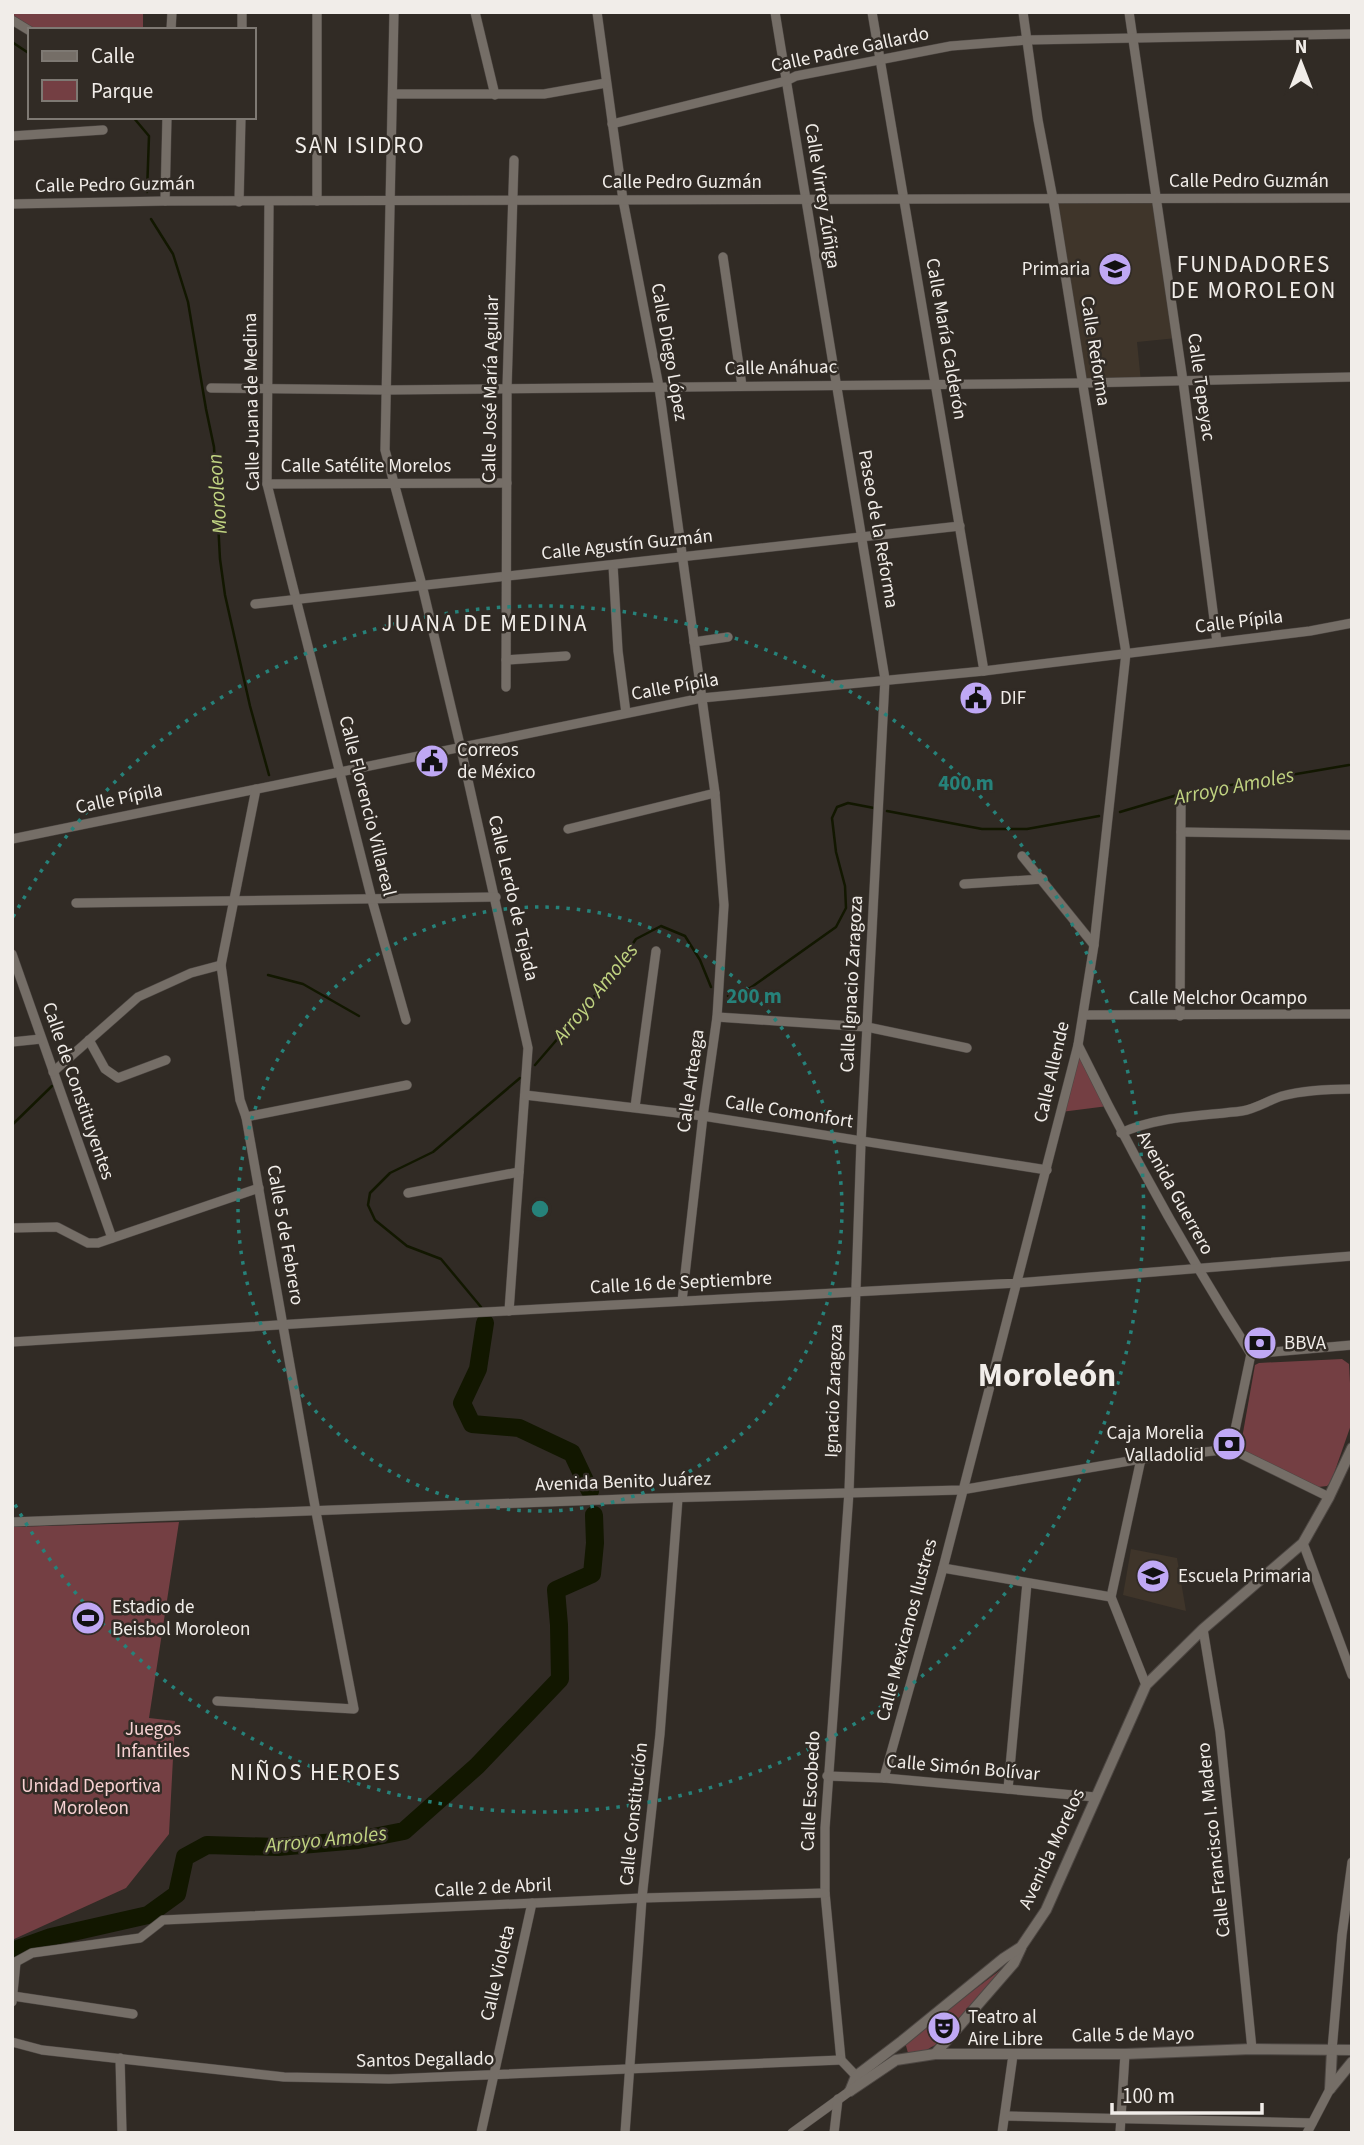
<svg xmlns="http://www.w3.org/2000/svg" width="1364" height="2145" font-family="'Source Sans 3',sans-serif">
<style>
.built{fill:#3f352a}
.green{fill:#743f43}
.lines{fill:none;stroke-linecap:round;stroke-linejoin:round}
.stream{stroke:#121700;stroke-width:2.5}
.river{stroke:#121700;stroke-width:18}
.minor-casing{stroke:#4d4743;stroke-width:10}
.tertiary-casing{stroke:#4d4743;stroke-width:12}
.minor{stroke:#756e67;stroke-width:9}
.tertiary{stroke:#756e67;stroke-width:10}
.ring{fill:none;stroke:#26827a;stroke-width:3.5;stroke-dasharray:3.5 7}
.labels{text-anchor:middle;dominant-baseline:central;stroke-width:5;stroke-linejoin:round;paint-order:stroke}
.street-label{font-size:19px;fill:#f1ede9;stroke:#312b25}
.poi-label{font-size:19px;fill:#f1ede9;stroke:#312b25;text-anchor:start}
.park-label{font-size:19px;fill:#f7d1d2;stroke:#312b25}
.water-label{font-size:21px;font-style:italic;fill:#c0d381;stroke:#312b25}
.quarter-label{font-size:23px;letter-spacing:2px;fill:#f1ede9;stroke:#312b25}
.town-label{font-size:33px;font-weight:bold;fill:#f1ede9;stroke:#312b25}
.centre{fill:#26827a;stroke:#312b25;stroke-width:3.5}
.ring-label{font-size:21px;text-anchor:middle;font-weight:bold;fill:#26827a;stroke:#312b25;stroke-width:5;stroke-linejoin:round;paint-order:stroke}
</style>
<rect width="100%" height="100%" fill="#312b25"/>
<!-- built -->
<g class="built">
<polygon points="1053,199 1156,199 1177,338 1137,342 1141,382 1083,383"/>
<polygon points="1131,1549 1177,1558 1186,1611 1123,1595"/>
</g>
<!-- green -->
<g class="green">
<polygon points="12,12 143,12 143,30 30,30 12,20"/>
<polygon points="1078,1045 1108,1106 1061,1112"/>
<polygon points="1342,1359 1349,1364 1352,1422 1331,1482 1327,1486 1318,1487 1244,1452 1241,1444 1255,1365 1259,1363"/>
<polygon points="179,1522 149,1718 175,1721 169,1834 126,1888 12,1940 12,1527"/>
<polygon points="1011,1962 935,2045 918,2055 908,2053 905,2042"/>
</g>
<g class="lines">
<!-- stream -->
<g class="stream">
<polyline points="12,42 30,54"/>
<polyline points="133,117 149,136 147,192"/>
<polyline points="151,219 173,254 188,302 206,409 214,447 220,559 225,595 250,706 269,775"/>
<polyline points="887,811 982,829 1027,829 1099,816"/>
<polyline points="1120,812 1184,793 1349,765"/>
<polyline points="268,975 303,984 359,1016"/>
<polyline points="728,996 740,994 753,986 836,927 846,908 845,886 836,852 832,818 837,807 848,803 874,808"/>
<polyline points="535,1065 603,986 636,939 661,926 685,936 700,960 711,987"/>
<polyline points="12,1125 52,1086"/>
<polyline points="481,1307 441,1259 407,1246 375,1220 368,1205 370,1193 390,1173 433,1152 520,1078"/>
</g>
<!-- river -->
<g class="river">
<polyline points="485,1323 478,1369 462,1403 472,1424 519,1428 572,1453 590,1491"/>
<polyline points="12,1951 51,1937 148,1915 177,1894 185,1857 207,1845 278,1847 358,1840 404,1831 477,1766 560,1679 559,1625 556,1590 592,1574 595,1543 594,1515"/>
</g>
<defs>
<g id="minor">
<polyline points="317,12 317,201"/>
<polyline points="394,12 385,450 422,585 461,749 528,1048 509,1311"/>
<polyline points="475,12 495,95"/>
<polyline points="597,12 623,200 659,387 715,793 724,905 717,1017 703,1116 682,1301"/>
<polyline points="775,12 885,679 861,1142 849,1492 825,1828 825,1893 841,2060 860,2080"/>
<polyline points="872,12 984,671"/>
<polyline points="1129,12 1183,381 1217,642"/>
<polyline points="12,20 30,31"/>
<polyline points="171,30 172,12"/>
<polyline points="242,30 242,12"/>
<polyline points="393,94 544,94 606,83"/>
<polyline points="612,124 786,81 796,76 951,46 1027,40 1352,34"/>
<polyline points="12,136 103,130"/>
<polyline points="165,201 167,117"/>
<polyline points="239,202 241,117"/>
<polyline points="269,202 267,484 372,900 406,1020"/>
<polyline points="12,204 165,201 1352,198"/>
<polyline points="723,257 742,386"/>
<polyline points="211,388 388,390 1083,383 1352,377"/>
<polyline points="267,484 507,483"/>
<polyline points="613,565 618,651 626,713"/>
<polyline points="255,604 960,526"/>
<polyline points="694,642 728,637"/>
<polyline points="506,660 566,656"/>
<polyline points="506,687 507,388 514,160"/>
<polyline points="568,829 715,793"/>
<polyline points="1181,832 1352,835"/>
<polyline points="12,839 702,698 984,671 1310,631 1352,623"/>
<polyline points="1022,856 1094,945"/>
<polyline points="964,884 1043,879"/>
<polyline points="76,903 496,897"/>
<polyline points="12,954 112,1238"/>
<polyline points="1084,1015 1352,1014"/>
<polyline points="1180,1016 1181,804"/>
<polyline points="717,1017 867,1027 967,1048"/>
<polyline points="89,1040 105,1069 118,1078 166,1060"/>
<polyline points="12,1042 41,1039"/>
<path d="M1078,1045C1130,1151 1187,1254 1251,1354"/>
<polyline points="53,1072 138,997 191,973 221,965"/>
<polyline points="525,1095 703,1116 1047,1170"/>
<polyline points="635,1107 656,951"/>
<polyline points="246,1117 407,1085"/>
<path d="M1121,1133C1158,1116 1203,1116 1242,1111C1256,1109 1269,1100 1282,1096C1305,1090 1329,1089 1352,1089"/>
<polyline points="408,1193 519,1172"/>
<polyline points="12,1228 57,1227 88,1243 98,1243 259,1188"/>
<polyline points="12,1342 467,1313 1017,1283 1352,1256"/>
<polyline points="1251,1354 1352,1345"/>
<polyline points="1231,1449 1329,1497"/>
<polyline points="1231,1449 1251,1354"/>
<polyline points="1141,1459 1111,1597 1146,1685"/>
<polyline points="12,1522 625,1499 961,1490 1141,1459 1231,1449"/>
<polyline points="1303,1543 1352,1675"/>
<polyline points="943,1568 1111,1597"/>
<polyline points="1203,1629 1220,1732 1252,2049"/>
<polyline points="217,1701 354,1709 316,1512 246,1117 240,1100 221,965 256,789"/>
<polyline points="827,1776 884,1778 1095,1797"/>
<polyline points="884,1778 943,1568 1078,1045 1094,945 1126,653 1053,199 1038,120 1023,12"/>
<polyline points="1008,1789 1027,1583"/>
<polyline points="12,1964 32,1953 140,1938 163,1920 642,1898 825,1893"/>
<polyline points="13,1996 133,2014"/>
<polyline points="12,2002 16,1962"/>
<polyline points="12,2042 42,2050 284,2077 389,2079 841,2060"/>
<polyline points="1332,2050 1342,1935 1352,1862"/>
<polyline points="120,2058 122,2133"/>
<polyline points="1005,2116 1312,2123"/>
<polyline points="481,2133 532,1903"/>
<polyline points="625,2133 642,1898 660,1734 678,1498"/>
<polyline points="792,2133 850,2091"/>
<polyline points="834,2133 838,2099"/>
<polyline points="1002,2133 1013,2055"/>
<polyline points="1120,2133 1125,2054"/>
<polyline points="1307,2133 1330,2089"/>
</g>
<g id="tertiary">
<polyline points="935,2054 1014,1963 1021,1948"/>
<polyline points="1330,2089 1332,2050"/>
<polyline points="1330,2089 1352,2062"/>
<polyline points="850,2091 856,2076 902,2041 1004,1958 1021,1947 1046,1910 1146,1685 1203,1629 1303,1543 1329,1497 1352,1448"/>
<polyline points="850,2091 896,2060 935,2054 1125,2054 1252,2049 1352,2050"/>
</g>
</defs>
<!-- minor casing -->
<use href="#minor" class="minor-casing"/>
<!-- tertiary casing -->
<use href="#tertiary" class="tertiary-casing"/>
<!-- minor -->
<use href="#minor" class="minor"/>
<!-- tertiary -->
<use href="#tertiary" class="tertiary"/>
</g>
<!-- distance rings -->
<g class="ring">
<circle cx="540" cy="1209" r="302"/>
<path d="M13 917A603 603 0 1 1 13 1501"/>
</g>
<!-- icons -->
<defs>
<symbol id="school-disc" viewBox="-11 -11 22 22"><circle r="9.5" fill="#bfa8f4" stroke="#312b25"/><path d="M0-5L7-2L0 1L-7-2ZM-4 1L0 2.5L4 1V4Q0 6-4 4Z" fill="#111"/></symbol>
<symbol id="civic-disc" viewBox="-11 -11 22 22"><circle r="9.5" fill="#bfa8f4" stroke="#312b25"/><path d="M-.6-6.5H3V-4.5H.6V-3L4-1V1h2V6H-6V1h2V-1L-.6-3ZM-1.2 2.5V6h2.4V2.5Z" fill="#111"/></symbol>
<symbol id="bank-disc" viewBox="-11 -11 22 22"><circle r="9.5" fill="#bfa8f4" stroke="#312b25"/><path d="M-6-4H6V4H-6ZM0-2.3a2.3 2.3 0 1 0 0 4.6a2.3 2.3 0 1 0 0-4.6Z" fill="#111"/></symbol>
<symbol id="stadium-disc" viewBox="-11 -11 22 22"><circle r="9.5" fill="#bfa8f4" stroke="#312b25"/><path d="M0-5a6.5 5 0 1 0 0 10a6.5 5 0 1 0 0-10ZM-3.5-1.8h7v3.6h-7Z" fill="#111"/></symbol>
<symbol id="theatre-disc" viewBox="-11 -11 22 22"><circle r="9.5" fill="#bfa8f4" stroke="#312b25"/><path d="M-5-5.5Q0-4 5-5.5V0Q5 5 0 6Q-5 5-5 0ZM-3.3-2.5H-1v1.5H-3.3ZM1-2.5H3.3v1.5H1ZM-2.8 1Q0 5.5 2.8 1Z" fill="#111"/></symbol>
</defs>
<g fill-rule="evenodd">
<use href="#school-disc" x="1096" y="250" width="38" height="38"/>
<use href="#civic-disc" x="957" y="679" width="38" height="38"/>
<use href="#civic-disc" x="413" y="742" width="38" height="38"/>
<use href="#bank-disc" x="1241" y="1324" width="38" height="38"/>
<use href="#bank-disc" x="1210" y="1425" width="38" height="38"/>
<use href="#school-disc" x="1134" y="1557" width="38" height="38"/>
<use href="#stadium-disc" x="69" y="1599" width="38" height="38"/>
<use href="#theatre-disc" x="925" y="2009" width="38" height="38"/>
</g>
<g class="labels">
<!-- street labels -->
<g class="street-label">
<text transform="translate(850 50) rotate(-12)">Calle Padre Gallardo</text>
<text x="1249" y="181">Calle Pedro Guzmán</text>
<text x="682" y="182">Calle Pedro Guzmán</text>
<text transform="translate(115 185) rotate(-1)">Calle Pedro Guzmán</text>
<text transform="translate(822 196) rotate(81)">Calle Virrey Zúñiga</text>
<text transform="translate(946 339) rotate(80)">Calle María Calderón</text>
<text transform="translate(1095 351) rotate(81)">Calle Reforma</text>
<text transform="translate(669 352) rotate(80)">Calle Diego López</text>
<text transform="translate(781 368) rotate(-1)">Calle Anáhuac</text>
<text transform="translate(1201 387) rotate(82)">Calle Tepeyac</text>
<text transform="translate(491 389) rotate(-89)">Calle José María Aguilar</text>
<text transform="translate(252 402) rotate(-91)">Calle Juana de Medina</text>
<text x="366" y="466">Calle Satélite Morelos</text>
<text transform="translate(878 529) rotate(80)">Paseo de la Reforma</text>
<text transform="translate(627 545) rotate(-6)">Calle Agustín Guzmán</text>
<text transform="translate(1239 622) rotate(-7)">Calle Pípila</text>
<text transform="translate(675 687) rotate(-10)">Calle Pípila</text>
<text transform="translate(119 799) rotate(-12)">Calle Pípila</text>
<text transform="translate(367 806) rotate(76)">Calle Florencio Villareal</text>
<text transform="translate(513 898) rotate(77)">Calle Lerdo de Tejada</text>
<text transform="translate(852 984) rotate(-87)">Calle Ignacio Zaragoza</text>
<text x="1218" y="998">Calle Melchor Ocampo</text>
<text transform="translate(1052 1072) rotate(-77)">Calle Allende</text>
<text transform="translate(691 1081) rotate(-82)">Calle Arteaga</text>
<text transform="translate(78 1091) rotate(71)">Calle de Constituyentes</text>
<text transform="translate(789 1112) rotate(9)">Calle Comonfort</text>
<text transform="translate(1175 1193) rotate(61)">Avenida Guerrero</text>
<text transform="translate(285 1235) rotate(80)">Calle 5 de Febrero</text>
<text transform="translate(681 1283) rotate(-3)">Calle 16 de Septiembre</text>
<text transform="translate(834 1391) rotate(-88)">Ignacio Zaragoza</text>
<text transform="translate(623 1482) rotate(-2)">Avenida Benito Juárez</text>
<text transform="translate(907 1630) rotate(-75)">Calle Mexicanos Ilustres</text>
<text transform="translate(963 1768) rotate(5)">Calle Simón Bolívar</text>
<text transform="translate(811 1791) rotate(-87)">Calle Escobedo</text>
<text transform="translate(634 1814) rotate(-84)">Calle Constitución</text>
<text transform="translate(1214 1840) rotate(-96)">Calle Francisco I. Madero</text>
<text transform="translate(1052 1849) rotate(-65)">Avenida Morelos</text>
<text transform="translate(493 1888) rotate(-3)">Calle 2 de Abril</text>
<text transform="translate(498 1973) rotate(-77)">Calle Violeta</text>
<text transform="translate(1133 2035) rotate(-1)">Calle 5 de Mayo</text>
<text transform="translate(425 2060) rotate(-1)">Santos Degallado</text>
</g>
<!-- poi labels -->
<g class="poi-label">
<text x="1090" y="269" text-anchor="end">Primaria</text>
<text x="1000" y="698">DIF</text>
<text x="457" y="750">Correos<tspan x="457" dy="22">de México</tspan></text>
<text x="1284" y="1343">BBVA</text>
<text x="1204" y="1433" text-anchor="end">Caja Morelia<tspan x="1204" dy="22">Valladolid</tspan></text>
<text x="1178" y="1576">Escuela Primaria</text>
<text x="112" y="1607">Estadio de<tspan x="112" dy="22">Beisbol Moroleon</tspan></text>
<text x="968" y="2017">Teatro al<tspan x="968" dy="22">Aire Libre</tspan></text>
</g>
<!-- park labels -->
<g class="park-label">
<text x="153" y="1729">Juegos<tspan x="153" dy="22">Infantiles</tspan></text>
<text x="91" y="1786">Unidad Deportiva<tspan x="91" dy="22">Moroleon</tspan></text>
</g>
<!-- water labels -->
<g class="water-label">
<text transform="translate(217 494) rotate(-94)">Moroleon</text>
<text transform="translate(1234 786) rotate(-11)">Arroyo Amoles</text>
<text transform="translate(595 993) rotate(-51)">Arroyo Amoles</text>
<text transform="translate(326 1839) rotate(-6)">Arroyo Amoles</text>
</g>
<!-- quarter labels -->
<g class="quarter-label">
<text x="360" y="145">SAN ISIDRO</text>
<text x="1254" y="264">FUNDADORES<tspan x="1254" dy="26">DE MOROLEON</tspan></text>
<text x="485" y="623">JUANA DE MEDINA</text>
<text x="316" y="1772">NIÑOS HEROES</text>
</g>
<!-- town labels -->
<g class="town-label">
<text x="1047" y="1375">Moroleón</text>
</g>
</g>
<circle cx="540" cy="1209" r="10" class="centre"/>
<g class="ring-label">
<text x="966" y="790">400 m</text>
<text x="754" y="1003">200 m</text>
</g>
<!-- border -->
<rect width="1364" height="2145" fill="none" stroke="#f1ede9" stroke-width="28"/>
<!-- legend -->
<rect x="28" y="28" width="228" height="91" fill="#312b25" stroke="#7e7973" stroke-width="2"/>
<rect x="42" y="51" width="35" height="10" fill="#756e67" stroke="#7e7973" stroke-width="2"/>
<text x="91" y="63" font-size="21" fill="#f1ede9">Calle</text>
<rect x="42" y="80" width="35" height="21" fill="#743f43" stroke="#7e7973" stroke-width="2"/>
<text x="91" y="98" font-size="21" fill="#f1ede9">Parque</text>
<!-- north arrow -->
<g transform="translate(1301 63)" stroke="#312b25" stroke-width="5" paint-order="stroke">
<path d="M0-5L12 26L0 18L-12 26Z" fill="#f1ede9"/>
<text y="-10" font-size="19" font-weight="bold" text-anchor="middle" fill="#f1ede9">N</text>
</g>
<!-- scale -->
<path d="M1112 2103v10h150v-10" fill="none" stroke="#f1ede9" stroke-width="3.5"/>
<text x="1122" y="2103" font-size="21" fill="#f1ede9" stroke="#312b25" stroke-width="5" paint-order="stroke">100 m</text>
</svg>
